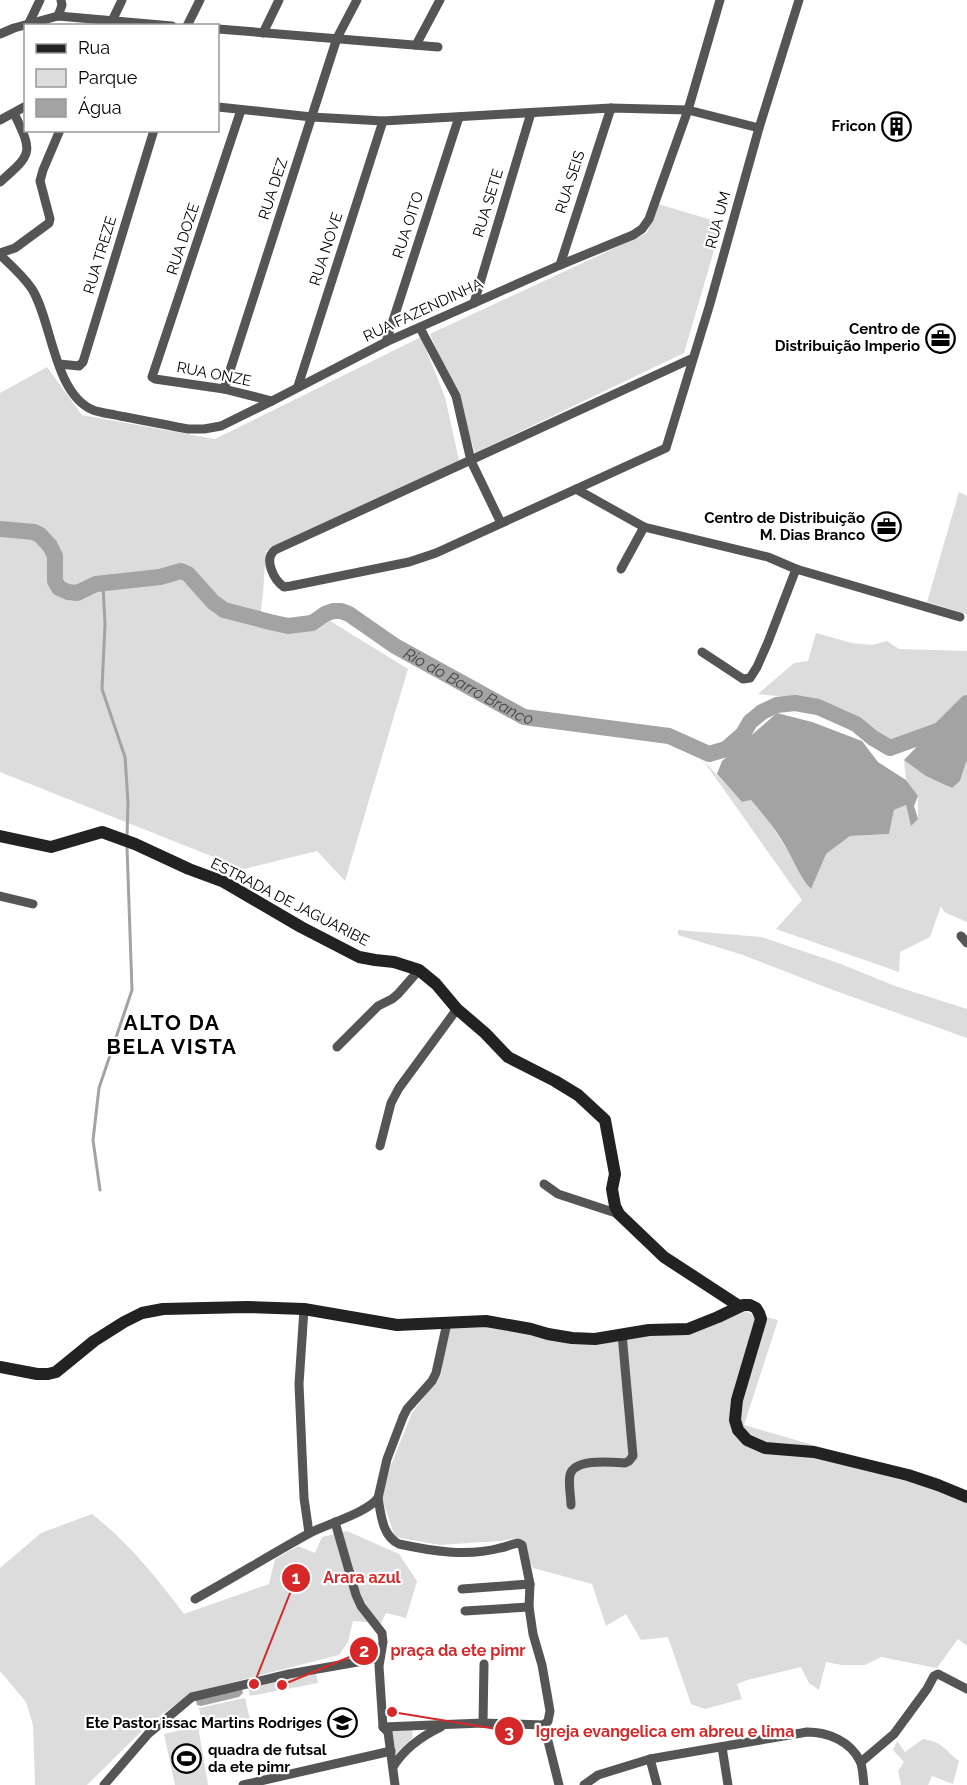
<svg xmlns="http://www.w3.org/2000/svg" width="967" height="1785" font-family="Raleway,sans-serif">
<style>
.green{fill:#dcdcdc}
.water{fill:#a3a3a3}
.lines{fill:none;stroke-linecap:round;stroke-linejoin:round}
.stream{stroke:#a3a3a3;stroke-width:3}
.river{stroke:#a3a3a3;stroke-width:16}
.street{stroke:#555;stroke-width:9}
.secondary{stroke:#222;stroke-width:12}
.labels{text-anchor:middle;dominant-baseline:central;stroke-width:4.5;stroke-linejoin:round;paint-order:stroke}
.poi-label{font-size:15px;font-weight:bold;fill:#000;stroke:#fff;text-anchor:end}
.street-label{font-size:15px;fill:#000;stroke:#fff}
.water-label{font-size:16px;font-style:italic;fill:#444;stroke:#fff}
.district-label{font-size:21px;font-weight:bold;letter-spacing:1.5px;fill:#000;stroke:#fff}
.leader{fill:none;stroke:#d62828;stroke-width:2}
.callout-dot{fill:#d62828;stroke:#fff;stroke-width:2}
.mark-label{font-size:18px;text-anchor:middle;font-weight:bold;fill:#fff}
.callout-label{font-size:16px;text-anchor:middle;font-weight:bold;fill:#d62828;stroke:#fff;stroke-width:4.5;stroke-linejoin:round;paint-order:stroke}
</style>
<rect width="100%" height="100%" fill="#fff"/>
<!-- green -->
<g class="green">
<polygon points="658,204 722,223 684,353 475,453 465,420 430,334 647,233"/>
<polygon points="421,337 445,397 460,465 266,551 263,593 260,619 327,619 408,669 345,881 317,851 244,869 0,772 0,393 47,367 82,415 215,439"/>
<polygon points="959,492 967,496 967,614 927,602"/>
<polygon points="816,633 852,643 872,645 887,641 899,649 967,651 967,703 932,731 897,746 849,712 813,700 758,694 794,663 808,661"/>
<polygon points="703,760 742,802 751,800 768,820 786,848 826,854 850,836 889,834 894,810 906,805 911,825 918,819 918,796 906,780 904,760 951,788 960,781 966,761 967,762 967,922 944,912 941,906 930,937 900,952 899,972 776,929 802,900"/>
<polygon points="678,930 761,937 841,964 895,986 967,1009 967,1038 833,990 743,955 678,935"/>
<polygon points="742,1305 748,1313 778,1320 744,1425 886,1466 967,1499 967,1646 958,1639 937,1668 881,1657 865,1665 842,1665 826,1662 819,1690 809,1683 801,1667 747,1680 737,1684 742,1699 705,1709 691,1704 668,1637 641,1640 626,1614 606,1626 592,1584 533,1568 519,1538 499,1541 440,1545 395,1537 382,1499 391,1465 412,1413 441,1375 446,1327 490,1327 571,1342 682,1330"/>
<path d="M92,1514C130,1544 155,1576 184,1614L269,1584L275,1559L298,1546L315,1553L322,1537L347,1531L399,1554L417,1581L406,1618L386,1613L381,1623L353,1621L348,1642L339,1655L191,1693L148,1725L87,1785H35L33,1725L26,1702L0,1671V1568L41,1533Z"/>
<polygon points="316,1673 318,1683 250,1696 248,1688"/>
<polygon points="245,1698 250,1720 203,1729 199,1708"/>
<polygon points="198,1726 208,1785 175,1785 164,1734"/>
<polygon points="391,1729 412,1729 413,1737 395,1755"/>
<path d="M923,1739C928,1740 934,1741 939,1744C946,1748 951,1756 959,1761L953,1784L932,1776L928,1785H901L898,1771L904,1762L893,1750L897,1741L905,1752Z"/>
</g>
<!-- water -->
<g class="water">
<polygon points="967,702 967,762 966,762 960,781 952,788 926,776 904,760 942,721"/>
<path d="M777,713L812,722L862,741L878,762L906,780L918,796L914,806L918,819L911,826L906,805L894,810L889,834L850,836L826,854L811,889C800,877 795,863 787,849C777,831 764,815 751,800L742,802L717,774L722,761Z"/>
<polygon points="242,1689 243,1693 239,1697 201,1706 197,1705 196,1700"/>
</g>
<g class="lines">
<!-- stream -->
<g class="stream">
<polyline points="103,584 105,624 102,689 125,757 128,802 127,837"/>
<polyline points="100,1190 93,1140 99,1088 132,990 127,847"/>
</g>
<!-- river -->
<path class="river" id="s1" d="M0,529L34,532L40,535L50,546L55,556V581L59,588L68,592L77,593L96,584L160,577L181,571L188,574L213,602L224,610L270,622L288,626L312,623L325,614L333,611H341L349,614L395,646L524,717L669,736L709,754L726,749L743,734L750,722L762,712L777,705L795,703L818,707L856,724L873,738L890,748L940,730L967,703"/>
<!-- street -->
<g class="street">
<polyline points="58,16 62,5 61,0"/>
<polyline points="112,21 122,0"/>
<polyline points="29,23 40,0"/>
<polyline points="187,26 200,0"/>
<polyline points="218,29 438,47"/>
<polyline points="263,33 279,0"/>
<polyline points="0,34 14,28 58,16 172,26"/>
<polyline points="416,45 440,0"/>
<polyline points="218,107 312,117 383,121 611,108 688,110 759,128"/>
<polyline points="241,110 152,377 155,379 224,389 272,401"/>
<polyline points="0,120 26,106"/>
<path d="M0,182C33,153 33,153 14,113"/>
<polyline points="0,253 15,248 49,223 50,219 40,181 43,170 60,130"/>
<path d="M0,255C11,265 23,276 32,289C52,321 54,394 93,410C101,413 112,414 120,416C143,420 166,425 188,429H204L221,426L272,401L386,342L560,265L633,235L642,229L649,219L688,110L720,0"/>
<polyline points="560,265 611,108"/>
<polyline points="474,303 531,113"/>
<polyline points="420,328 456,396 471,461 501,523"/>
<polyline points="386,342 459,117"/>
<path d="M693,358L275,550C263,559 274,580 284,587L291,586L409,562L436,553L666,448L709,307L759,128L799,0"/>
<polyline points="59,364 79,366 83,362 154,130"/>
<polyline points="298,386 383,121"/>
<polyline points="224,389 337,38 357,0"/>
<polyline points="576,489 644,527 768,557 796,569 768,642 757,667 750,678 743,679 702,652"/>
<polyline points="621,569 644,527"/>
<polyline points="796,569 960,617"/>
<polyline points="0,896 33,904"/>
<polyline points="961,936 967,943"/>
<polyline points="337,1047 378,1006 392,999 398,994 419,970"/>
<polyline points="380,1146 391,1103 399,1088 457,1009"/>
<polyline points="544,1184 558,1194 619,1214"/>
<polyline points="304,1309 299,1384 304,1498 309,1533"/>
<path d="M378,1498C381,1514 382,1536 399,1544C431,1551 467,1557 500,1548C506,1547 512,1544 518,1543L522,1545L530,1584L529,1607L533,1634L542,1665L550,1711L548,1721L544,1725L559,1785"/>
<path d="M571,1505C571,1496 568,1484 570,1475C574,1458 611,1462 625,1463L629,1461L633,1456L622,1334"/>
<polyline points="335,1522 356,1595 361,1606 382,1633 383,1642 379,1666 383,1727 388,1732 395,1785"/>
<polyline points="462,1589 530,1584"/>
<path d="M195,1599C233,1578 270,1555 308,1534C326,1524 367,1513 378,1498L387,1459L403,1417L407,1409L432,1381L436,1373L447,1323"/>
<polyline points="465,1611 529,1607"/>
<polyline points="483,1723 484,1664"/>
<polyline points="383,1727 483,1723 544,1725"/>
<polyline points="722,1747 728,1785"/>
<polyline points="650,1759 657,1785"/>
<polyline points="861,1762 894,1734 927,1689 934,1676 938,1674 967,1689"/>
<path d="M393,1767C404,1749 422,1736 441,1727"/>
<polyline points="104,1785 148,1734 192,1697 289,1674 380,1658"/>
<polyline points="243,1785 391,1751"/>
<path d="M584,1785L598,1775L650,1759L807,1732C828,1732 850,1741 860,1761C863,1767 863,1778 864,1785"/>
</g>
<!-- secondary -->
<g class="secondary">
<polyline points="0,836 51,847 102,832 135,844 189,869 224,882 301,927 359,957 375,960 394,962 419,970 436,984 457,1009 485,1033 508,1057 555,1081 578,1095 605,1120 615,1174 612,1189 615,1206 619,1214 664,1257 739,1306"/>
<polyline points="0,1367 37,1374 48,1374 56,1372 94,1341 124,1322 142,1313 163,1309 247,1307 304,1309 397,1325 486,1321 531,1329 548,1334 572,1338 595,1339 649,1330 688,1329 718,1317 743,1305 750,1305 756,1308 759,1313 761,1319 737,1400 735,1420 738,1430 747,1440 765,1448 814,1452 908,1475 938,1485 967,1497"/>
</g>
</g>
<!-- icons -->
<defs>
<symbol id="building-ring" viewBox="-11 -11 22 22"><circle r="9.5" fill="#fff" stroke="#000" stroke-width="1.5"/><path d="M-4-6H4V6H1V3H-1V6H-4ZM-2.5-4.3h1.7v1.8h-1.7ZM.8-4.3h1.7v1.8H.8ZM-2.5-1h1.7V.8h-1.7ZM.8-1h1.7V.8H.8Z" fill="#000"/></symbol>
<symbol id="office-ring" viewBox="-11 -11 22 22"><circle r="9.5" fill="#fff" stroke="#000" stroke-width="1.5"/><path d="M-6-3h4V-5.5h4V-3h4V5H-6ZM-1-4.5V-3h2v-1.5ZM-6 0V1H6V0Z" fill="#000"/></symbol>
<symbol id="school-ring" viewBox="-11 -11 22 22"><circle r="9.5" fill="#fff" stroke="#000" stroke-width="1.5"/><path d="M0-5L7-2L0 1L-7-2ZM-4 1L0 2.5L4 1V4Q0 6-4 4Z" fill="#000"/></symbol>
<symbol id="stadium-ring" viewBox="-11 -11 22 22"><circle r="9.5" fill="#fff" stroke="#000" stroke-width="1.5"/><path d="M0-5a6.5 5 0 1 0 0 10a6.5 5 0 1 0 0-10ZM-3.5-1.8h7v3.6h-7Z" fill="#000"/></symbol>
</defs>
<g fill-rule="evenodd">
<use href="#building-ring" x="880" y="110" width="33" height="33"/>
<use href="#office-ring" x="924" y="322" width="33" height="33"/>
<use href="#office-ring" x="870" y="510" width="33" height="33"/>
<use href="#school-ring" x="326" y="1706" width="33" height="33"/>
<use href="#stadium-ring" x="170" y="1742" width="33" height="33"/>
</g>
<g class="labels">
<!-- poi labels -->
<g class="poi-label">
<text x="876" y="126">Fricon</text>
<text x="920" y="329">Centro de<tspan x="920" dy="17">Distribuição Imperio</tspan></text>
<text x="865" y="518">Centro de Distribuição<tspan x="865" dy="17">M. Dias Branco</tspan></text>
<text x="322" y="1723">Ete Pastor issac Martins Rodriges</text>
<text x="208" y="1750" text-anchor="start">quadra de futsal<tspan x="208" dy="17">da ete pimr</tspan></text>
</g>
<!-- street labels -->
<g class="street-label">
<text transform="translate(570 182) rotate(-72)">RUA SEIS</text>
<text transform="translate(273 189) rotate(-72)">RUA DEZ</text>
<text transform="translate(488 203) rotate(-73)">RUA SETE</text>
<text transform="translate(718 220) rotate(-75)">RUA UM</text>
<text transform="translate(408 225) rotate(-72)">RUA OITO</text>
<text transform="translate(183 239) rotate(-72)">RUA DOZE</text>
<text transform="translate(326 249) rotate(-72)">RUA NOVE</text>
<text transform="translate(100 255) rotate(-73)">RUA TREZE</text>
<text transform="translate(423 310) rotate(-25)">RUA FAZENDINHA</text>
<text transform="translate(214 374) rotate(11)">RUA ONZE</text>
<text transform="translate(290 902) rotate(27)">ESTRADA DE JAGUARIBE</text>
</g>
<!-- water labels -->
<g class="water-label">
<text stroke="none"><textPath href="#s1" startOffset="556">Rio do Barro Branco</textPath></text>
</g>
<!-- district labels -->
<g class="district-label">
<text x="172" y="1022">ALTO DA<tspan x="172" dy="24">BELA VISTA</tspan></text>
</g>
</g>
<!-- callouts -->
<path class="leader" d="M254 1684L296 1578M282 1685L364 1651M392 1712L509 1731"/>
<g class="callout-dot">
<circle cx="254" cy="1684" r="6"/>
<circle cx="282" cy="1685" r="6"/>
<circle cx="392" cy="1712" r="6"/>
<circle cx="296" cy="1578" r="15"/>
<circle cx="364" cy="1651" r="15"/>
<circle cx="509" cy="1731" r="15"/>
</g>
<g class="mark-label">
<text x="296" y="1584">1</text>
<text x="364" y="1657">2</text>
<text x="509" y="1738">3</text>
</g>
<g class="callout-label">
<text x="362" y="1583">Arara azul</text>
<text x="458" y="1656">praça da ete pimr</text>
<text x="665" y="1737">Igreja evangelica em abreu e lima</text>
</g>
<!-- legend -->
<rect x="24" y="24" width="195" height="108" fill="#ffffff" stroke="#999999" stroke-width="1.5"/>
<rect x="36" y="44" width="30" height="9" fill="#222222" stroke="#999999" stroke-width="1.5"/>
<text x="78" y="54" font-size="18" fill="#000000">Rua</text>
<rect x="36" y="69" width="30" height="18" fill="#dcdcdc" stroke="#999999" stroke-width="1.5"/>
<text x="78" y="84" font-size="18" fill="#000000">Parque</text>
<rect x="36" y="99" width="30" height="18" fill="#a3a3a3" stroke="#999999" stroke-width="1.5"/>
<text x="78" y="114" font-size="18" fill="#000000">Água</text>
</svg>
